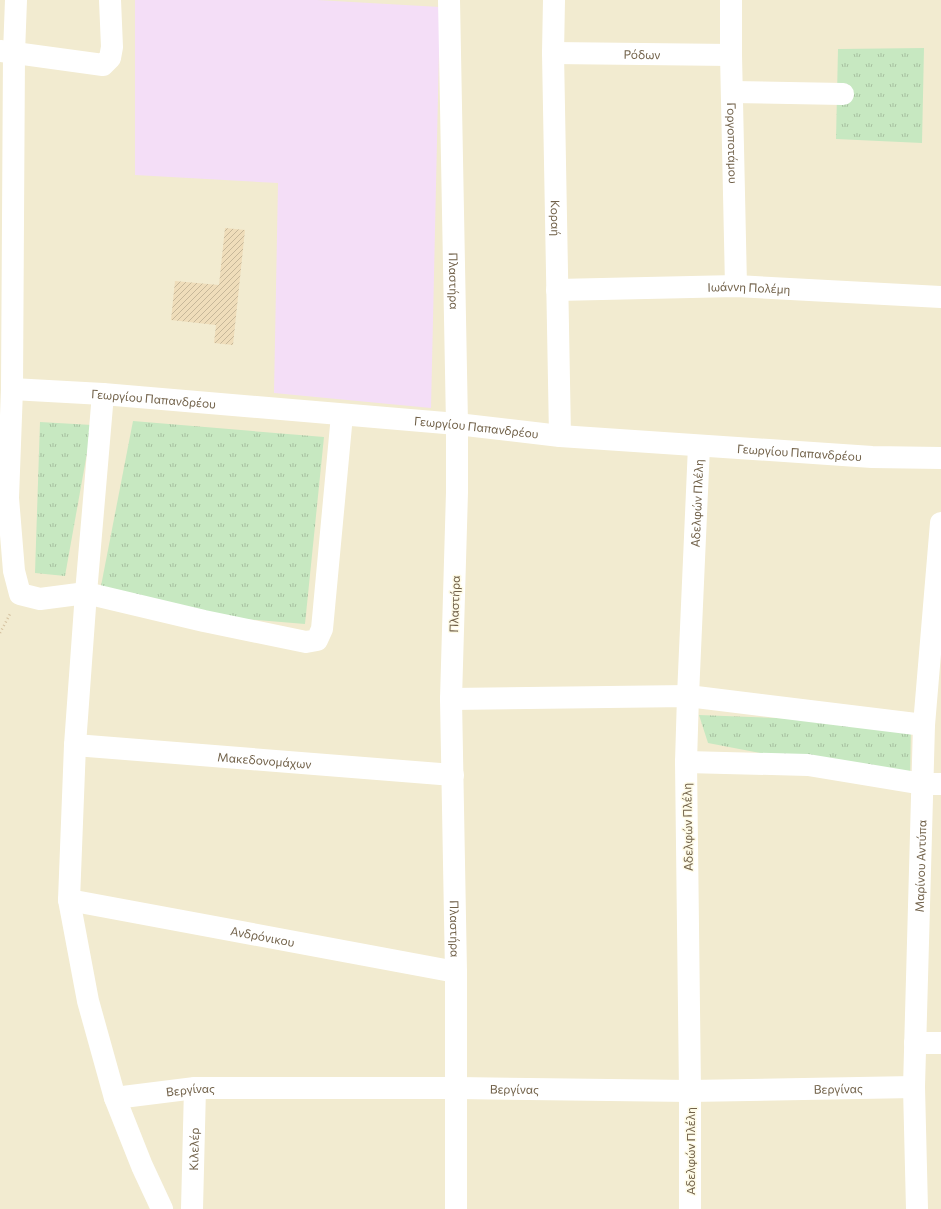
<svg xmlns="http://www.w3.org/2000/svg" width="941" height="1209" font-family="Commissioner,sans-serif">
<style>
.residential{fill:#f2ebd0}
.education{fill:#f4def7}
.park{fill:url(#park-tufts)}
.building{fill:url(#building-hatch)}
.lines{fill:none;stroke-linecap:round;stroke-linejoin:round}
.path{stroke:#d4c09e;stroke-width:2.5;stroke-dasharray:1 3;stroke-linecap:butt}
.minor{stroke:#fff;stroke-width:22}
.labels{text-anchor:middle;dominant-baseline:central;stroke-width:3;stroke-linejoin:round;paint-order:stroke}
.street-label{font-size:12px;fill:#716149;stroke:#fefbe7}
</style>
<defs>
<pattern id="park-tufts" width="24" height="20" patternUnits="userSpaceOnUse"><rect width="24" height="20" fill="#c7e8c1"/><path d="M3 7l-1-3M5 7V3M7 7l1-3M15 17l-1-3M17 17v-4M19 17l1-3" fill="none" stroke="#a6bf9f"/></pattern>
<pattern id="building-hatch" width="6" height="6" patternUnits="userSpaceOnUse"><rect width="6" height="6" fill="#efddba"/><path d="M-1 1l2-2M0 6l6-6M5 7l2-2" fill="none" stroke="#c6b799"/></pattern>
</defs>
<rect width="100%" height="100%" fill="#fbf8e1"/>
<!-- residential -->
<rect class="residential" x="0" y="0" width="941" height="1209"/>
<!-- education -->
<polygon class="education" points="135,0 317,0 440,7 431,408 274,393 278,183 135,175"/>
<!-- park -->
<g class="park">
<polygon points="924,48 922,143 836,139 838,49"/>
<polygon points="133,421 324,437 305,624 207,616 101,586"/>
<polygon points="40,422 92,425 65,576 35,573"/>
<polygon points="699,715 911,723 910,782 708,743"/>
</g>
<!-- building -->
<polygon class="building" points="225,228 245,230 233,345 214,343 216,325 171,320 175,281 219,285"/>
<g class="lines">
<!-- path -->
<polyline class="path" points="0,633 10,614"/>
<!-- minor -->
<g class="minor">
<polyline points="16,0 14,53 12,389 8,498 14,571 20,594 40,599 86,593 204,621 306,642 317,640 322,629 342,415"/>
<path id="s1" d="M449,0L457,424V492L451,699L456,972V1209"/>
<path id="s2" d="M554,0L553,53L560,436"/>
<path id="s3" d="M731,0V55L736,286"/>
<polyline points="0,51 103,65 110,58 112,47 110,0"/>
<path id="s4" d="M553,53L731,55"/>
<polyline points="732,92 843,94"/>
<path id="s5" d="M557,290L736,286L941,297"/>
<path id="s6" d="M12,389L103,394L457,424L560,436L872,457L941,458"/>
<polyline points="103,394 86,593 75,745 69,900 88,1001 115,1098 142,1166 162,1209"/>
<polyline points="451,699 688,696 924,725"/>
<path id="s7" d="M75,745L453,775"/>
<polyline points="686,762 808,765 923,784 941,784"/>
<path id="s8" d="M69,900L456,972"/>
<polyline points="915,1043 941,1043"/>
<path id="s9" d="M115,1098L195,1088H457L690,1091L914,1087"/>
<path id="s10" d="M192,1209L195,1088"/>
<path id="s11" d="M690,1209V1091L686,762L688,696L699,446"/>
<path id="s12" d="M917,1209L914,1087L924,725L941,523"/>
</g>
</g>
<g class="labels">
<!-- street labels -->
<g class="street-label">
<text stroke="none"><textPath href="#s4" startOffset="89">Ρόδων</textPath></text>
<text stroke="none"><textPath href="#s3" startOffset="143">Γοργοποτάμου</textPath></text>
<text stroke="none"><textPath href="#s2" startOffset="218">Κοραή</textPath></text>
<text stroke="none"><textPath href="#s1" startOffset="281">Πλαστήρα</textPath></text>
<text stroke="none"><textPath href="#s5" startOffset="192">Ιωάννη Πολέμη</textPath></text>
<text stroke="none"><textPath href="#s6" startOffset="142">Γεωργίου Παπανδρέου</textPath></text>
<text stroke="none"><textPath href="#s6" startOffset="466">Γεωργίου Παπανδρέου</textPath></text>
<text stroke="none"><textPath href="#s6" startOffset="790">Γεωργίου Παπανδρέου</textPath></text>
<text stroke="none"><textPath href="#s11" startOffset="706">Αδελφών Πλέλη</textPath></text>
<text transform="translate(454 604) rotate(-88)">Πλαστήρα</text>
<text stroke="none"><textPath href="#s7" startOffset="190">Μακεδονομάχων</textPath></text>
<text transform="translate(687 827) rotate(-91)">Αδελφών Πλέλη</text>
<text stroke="none"><textPath href="#s12" startOffset="343">Μαρίνου Αντύπα</textPath></text>
<text stroke="none"><textPath href="#s1" startOffset="929">Πλαστήρα</textPath></text>
<text stroke="none"><textPath href="#s8" startOffset="197">Ανδρόνικου</textPath></text>
<text stroke="none"><textPath href="#s9" startOffset="724">Βεργίνας</textPath></text>
<text stroke="none"><textPath href="#s9" startOffset="400">Βεργίνας</textPath></text>
<text stroke="none"><textPath href="#s9" startOffset="76">Βεργίνας</textPath></text>
<text stroke="none"><textPath href="#s10" startOffset="60">Κιλελέρ</textPath></text>
<text transform="translate(690 1151) rotate(-90)">Αδελφών Πλέλη</text>
</g>
</g>
</svg>
